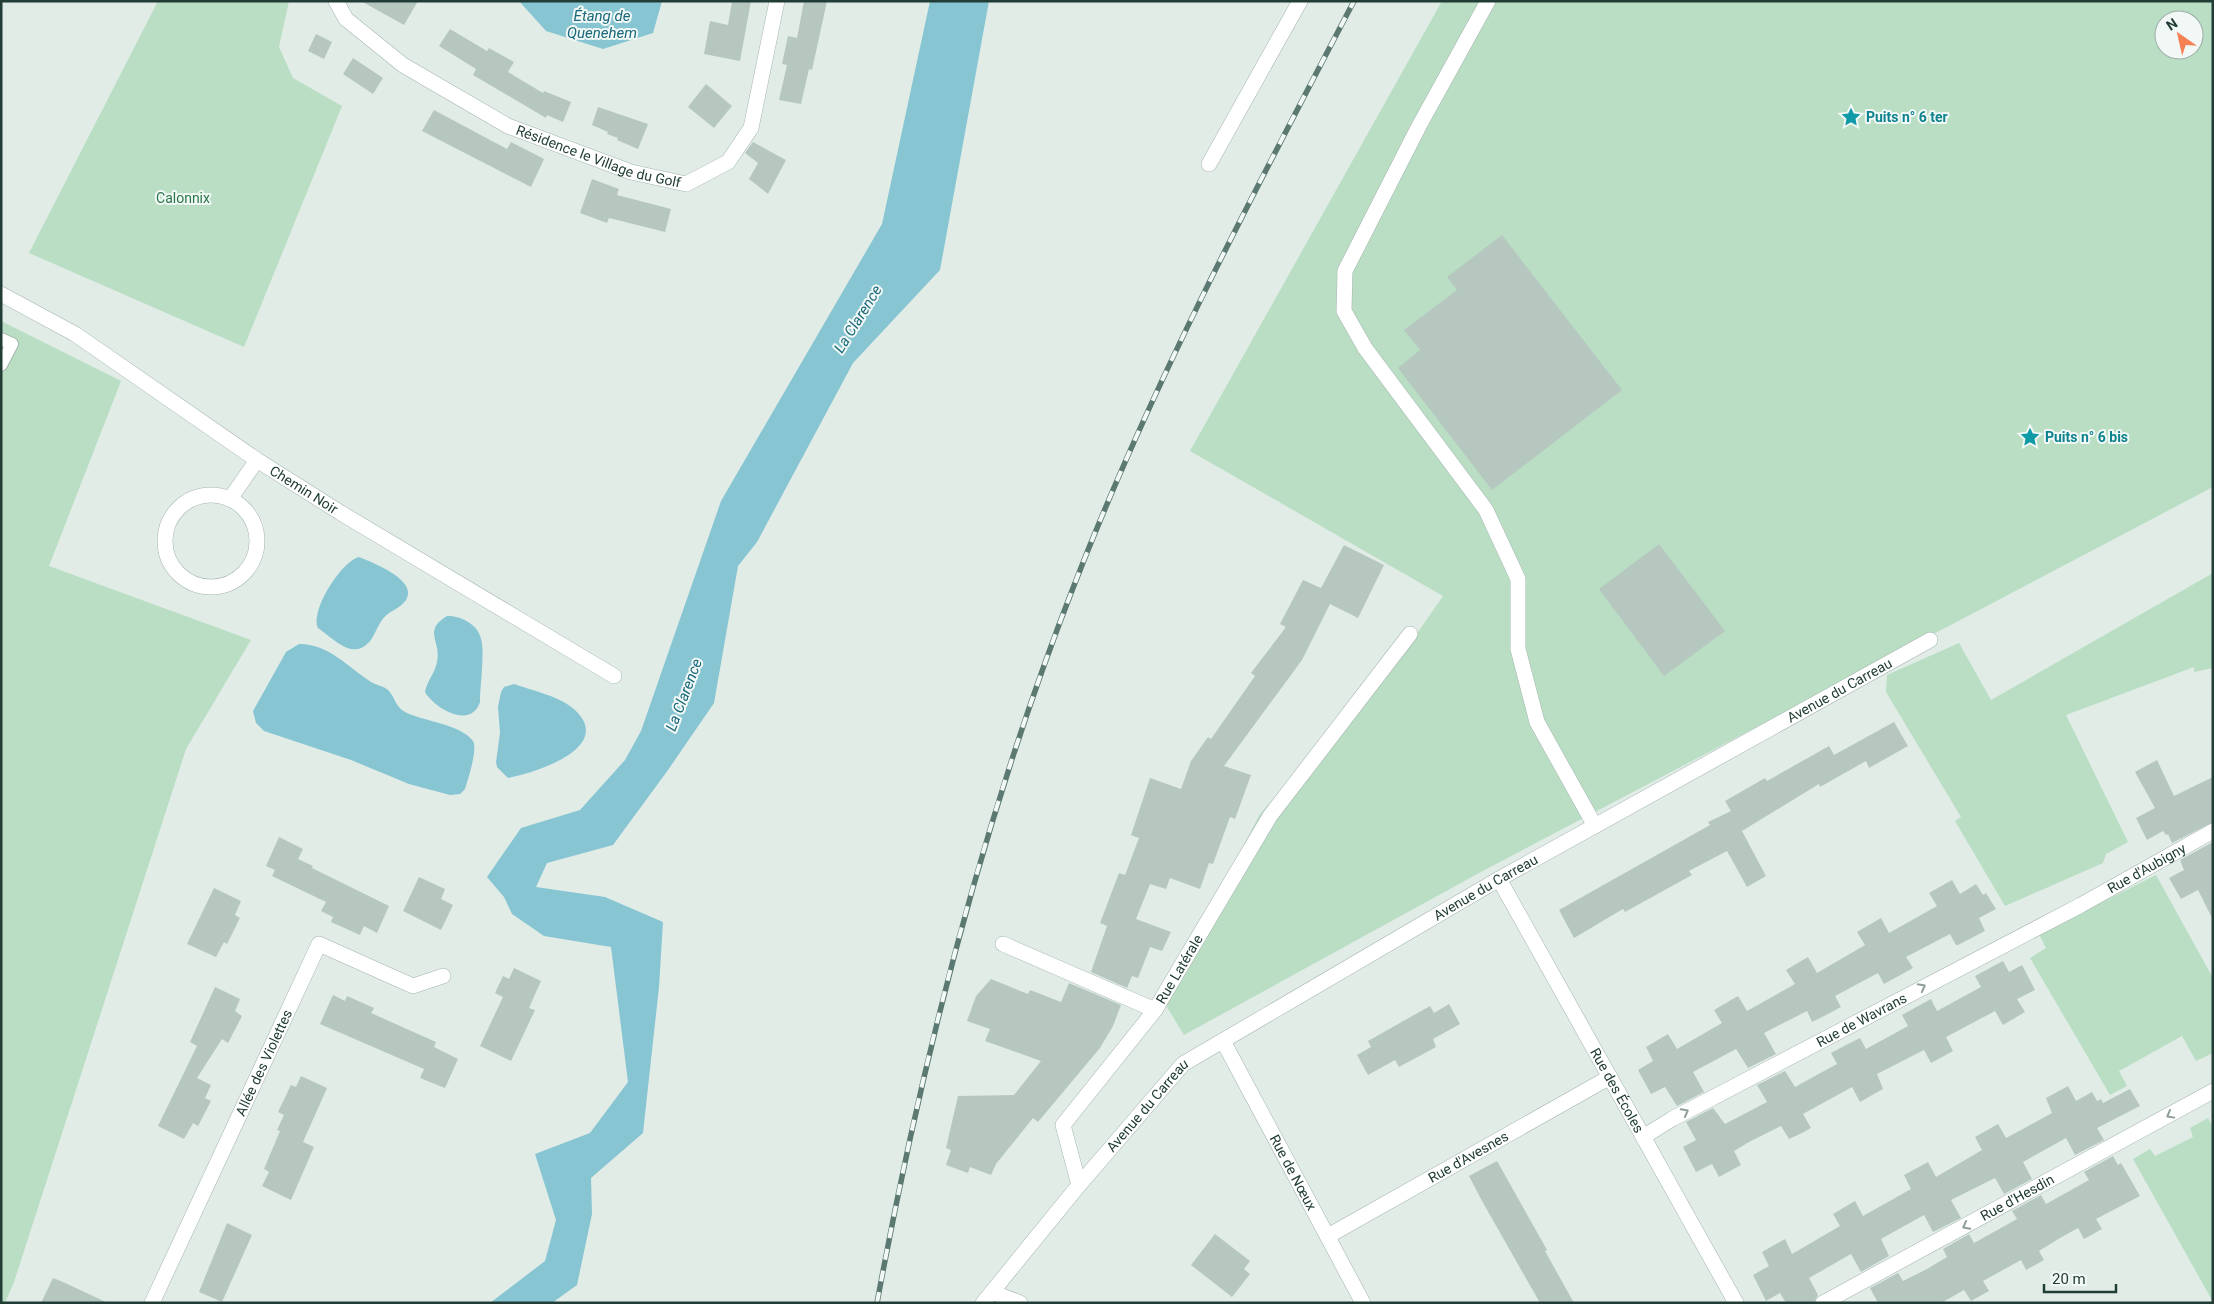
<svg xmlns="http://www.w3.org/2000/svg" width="2214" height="1304" font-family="Roboto,sans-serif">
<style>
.green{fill:#b9dec4;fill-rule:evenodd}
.water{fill:#87c5d3}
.building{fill:#b6c7c0}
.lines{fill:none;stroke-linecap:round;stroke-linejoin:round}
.service-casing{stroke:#a4b4ae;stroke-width:14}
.minor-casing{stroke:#a4b4ae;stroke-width:16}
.service{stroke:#fff;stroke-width:12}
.minor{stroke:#fff;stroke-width:15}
.rail-casing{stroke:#5b7971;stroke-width:5.5}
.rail{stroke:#f1f8f5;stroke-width:4;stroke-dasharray:11;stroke-linecap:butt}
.oneway{stroke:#909e9a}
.labels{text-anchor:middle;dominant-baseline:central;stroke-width:4;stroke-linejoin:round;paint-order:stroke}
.culture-label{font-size:14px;font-weight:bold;fill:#0d838f;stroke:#f1f8f5;text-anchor:start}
.street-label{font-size:14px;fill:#213d36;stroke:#f1f8f5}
.park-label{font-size:14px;fill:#2a7549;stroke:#f1f8f5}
.water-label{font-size:15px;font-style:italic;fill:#19687b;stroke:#f1f8f5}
</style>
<rect width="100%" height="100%" fill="#e1ece7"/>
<!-- green -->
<g class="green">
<polygon points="158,1 289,1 279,47 293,78 342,106 244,347 29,253"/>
<path d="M1442,1H2213V487L1479,873L1184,1035L1162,999L1260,814L1416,635L1443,596L1190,451ZM2164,20H2194V50H2164Z"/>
<polygon points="1,321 121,381 49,566 251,640 186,749 14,1282 5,1303 1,1303"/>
<polygon points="2213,573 2213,668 2194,672 2194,667 2066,715 2128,842 2106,854 2103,863 2005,906 1955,821 1961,817 1886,692 1887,675 1959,643 1991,700"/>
<polygon points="2156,875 2213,978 2213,1053 2196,1061 2182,1036 2119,1071 2127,1086 2110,1095 2030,958 2046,948 2039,934"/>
<polygon points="2208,1118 2213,1127 2213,1302 2133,1159 2150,1149 2155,1156 2193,1137 2190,1128"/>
</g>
<!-- water -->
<g class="water">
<polygon points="519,1 662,1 653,33 603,49 546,31"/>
<polygon points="930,1 989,1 940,270 853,363 757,542 738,566 714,703 668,770 613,845 547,863 536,887 605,897 663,922 659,987 643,1133 591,1178 592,1214 577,1285 552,1303 490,1303 545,1261 556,1220 535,1154 590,1133 628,1082 611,947 544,936 512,914 504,897 487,877 521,828 580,810 625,760 641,731 721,501 882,224"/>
<path d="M359,557C371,562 419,580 406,600C400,609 388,611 382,620C375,630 372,646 358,649C345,652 328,635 318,628C310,610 342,561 359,557Z"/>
<path d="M447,616C461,616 478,624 481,639C485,653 480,686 480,702C471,730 434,708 425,692C427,681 435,673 437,662C442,641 422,631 447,616Z"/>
<path d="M299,644C329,644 348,667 371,682C376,685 384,686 388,690C397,700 394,706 407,713C424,721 462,725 473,741C478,749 468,779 465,789L460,794L450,795L409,784L351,760L264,731L256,723L253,711L286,652Z"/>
<path d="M514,684C533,691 560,696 575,710C615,748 534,773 508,778L497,767L496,762L500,733L498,707L501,692L504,687Z"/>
</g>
<!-- building -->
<g class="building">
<polygon points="361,1 418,1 404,25"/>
<polygon points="732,1 751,1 740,61 704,54 710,21 728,25"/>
<polygon points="804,1 827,1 812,70 809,69 801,104 779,100 787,65 782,64 788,36 797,38"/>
<polygon points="450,29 487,51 489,48 514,62 508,72 543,93 544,91 571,102 563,122 547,115 546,118 473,75 476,69 439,46"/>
<polygon points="316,34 332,42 324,59 308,51"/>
<polygon points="353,58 383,78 373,94 343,74"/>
<polygon points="706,84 732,106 714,128 688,107"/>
<polygon points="598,107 648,124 638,149 617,140 618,138 607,134 608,132 592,125"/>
<polygon points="434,110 507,149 511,142 544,159 531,187 422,131"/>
<polygon points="753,142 786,160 768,194 749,179 758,163 745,153"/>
<polygon points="592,179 619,189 617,195 671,209 665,232 609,218 607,223 580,213"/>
<polygon points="1502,235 1622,390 1492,490 1398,368 1420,350 1404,330 1457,290 1447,277"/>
<polygon points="1659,544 1725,631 1664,676 1599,589"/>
<polygon points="1344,545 1384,565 1358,618 1330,604 1302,660 1224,766 1251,775 1235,819 1230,817 1213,864 1209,863 1200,889 1170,878 1166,889 1150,884 1136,919 1171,932 1162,951 1150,947 1138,978 1132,976 1127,988 1091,972 1107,926 1100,923 1119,873 1125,875 1139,838 1131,835 1150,778 1181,789 1191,761 1208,737 1211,739 1255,676 1251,673 1286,627 1280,624 1303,580 1321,588"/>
<polygon points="1894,722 1908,746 1869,768 1866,761 1820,787 1819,784 1742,831 1766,876 1747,887 1727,851 1689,871 1692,875 1625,912 1623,909 1574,938 1559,910 1710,825 1708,822 1731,811 1725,801 1765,778 1767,781 1829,746 1834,755"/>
<polygon points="2157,760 2174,796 2213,777 2213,822 2172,843 2168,834 2166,835 2163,831 2147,840 2136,818 2155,808 2135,772"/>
<polygon points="279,837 303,849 298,859 313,866 312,868 389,906 377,933 364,926 360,935 331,922 333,917 321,911 326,902 272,876 275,870 266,866"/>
<polygon points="2213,842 2213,920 2198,890 2181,899 2169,878 2184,870 2180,860"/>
<polygon points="419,877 445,889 441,899 453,905 441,930 403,911"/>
<polygon points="1952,880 1960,894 1976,884 1983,895 1986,893 1996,909 1979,918 1985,931 1958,945 1956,945 1950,934 1906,957 1913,968 1884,984 1878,973 1835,996 1841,1007 1828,1014 1812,1022 1807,1011 1764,1033 1776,1054 1748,1068 1736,1049 1693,1072 1704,1092 1677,1106 1665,1087 1651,1094 1638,1070 1653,1061 1646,1047 1668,1034 1677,1049 1722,1023 1714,1010 1738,996 1747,1011 1795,984 1786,970 1808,957 1817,973 1865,945 1857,932 1881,918 1889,933 1937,906 1929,893"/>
<polygon points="214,888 241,901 235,915 240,918 227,944 224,942 216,957 187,944"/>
<polygon points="2003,961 2009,972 2022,965 2035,990 2017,999 2025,1012 2003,1025 1995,1011 1946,1037 1953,1051 1944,1056 1931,1063 1924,1050 1877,1074 1883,1089 1874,1094 1860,1102 1852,1087 1803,1114 1811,1128 1802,1133 1789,1139 1781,1126 1749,1142 1734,1151 1741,1165 1719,1177 1712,1164 1696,1172 1683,1147 1696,1140 1686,1122 1713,1108 1725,1124 1767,1102 1757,1085 1785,1071 1795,1087 1837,1064 1831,1053 1846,1045 1860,1038 1866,1049 1908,1026 1902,1015 1931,999 1937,1011 1981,987 1975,976"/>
<polygon points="514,968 541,981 529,1008 535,1010 511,1061 480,1046 503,997 495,993 503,976 509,979"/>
<polygon points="991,979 1028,994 1030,990 1061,1002 1069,983 1121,1005 1113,1026 1100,1048 1038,1122 1033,1118 996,1164 991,1175 970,1167 968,1173 946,1165 951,1150 946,1148 958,1096 1014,1095 1041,1061 985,1041 990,1029 967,1021 976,996"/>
<polygon points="215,987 240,999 235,1011 242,1016 228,1043 222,1039 197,1078 211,1085 205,1098 211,1101 198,1126 193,1123 184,1139 158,1126 197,1046 190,1042"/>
<polygon points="333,995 345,1001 347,996 374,1008 371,1013 436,1042 434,1047 458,1059 445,1088 420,1078 424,1069 320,1024"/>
<polygon points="1449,1004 1460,1024 1433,1039 1436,1047 1399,1067 1395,1060 1368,1075 1357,1055 1371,1047 1368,1041 1430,1006 1434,1013"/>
<polygon points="301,1076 327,1088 303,1142 314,1147 291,1200 262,1186 269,1172 264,1169 280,1131 277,1130 284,1115 278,1112 291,1085 296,1087"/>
<polygon points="2068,1086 2076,1101 2092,1092 2097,1101 2101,1099 2103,1103 2130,1089 2140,1106 2097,1128 2104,1140 2075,1155 2066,1138 2023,1162 2032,1179 2004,1194 1995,1178 1951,1200 1961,1218 1933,1232 1924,1215 1881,1239 1889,1256 1861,1272 1851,1254 1809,1278 1818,1295 1814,1303 1786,1303 1780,1293 1766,1301 1753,1275 1769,1266 1762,1252 1785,1239 1792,1254 1840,1226 1833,1214 1855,1201 1863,1216 1911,1189 1904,1175 1928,1162 1936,1177 1982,1150 1975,1137 1998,1124 2006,1138 2021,1130 2052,1113 2046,1098"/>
<polygon points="2113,1156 2118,1165 2121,1163 2140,1196 2096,1219 2102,1229 2084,1239 2078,1228 2060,1238 2039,1251 2044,1260 2026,1270 2021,1260 1983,1281 1989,1291 1971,1301 1964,1290 1941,1303 1878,1303 1870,1288 1898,1273 1903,1281 1927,1269 1947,1257 1943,1249 1969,1234 1974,1243 2017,1219 2012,1211 2041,1195 2046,1204 2089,1180 2084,1172"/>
<polygon points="1497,1161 1547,1250 1545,1251 1574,1303 1540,1303 1482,1201 1469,1176"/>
<polygon points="227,1223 252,1235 222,1302 199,1292"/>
<polygon points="1215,1234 1250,1261 1244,1269 1250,1274 1232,1297 1191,1265"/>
<polygon points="53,1278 63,1282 108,1303 41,1303"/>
</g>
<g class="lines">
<defs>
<polyline id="service" points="1,339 12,344 1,365"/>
<g id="minor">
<path id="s1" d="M336,1L346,19L403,65L508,126L631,172L686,184L728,162L751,128L777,1"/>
<polyline points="1488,1 1419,126 1345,271 1344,311 1365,348 1486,510 1518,579 1518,649 1537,722 1595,826"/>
<polyline points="1209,164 1300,1"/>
<path id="s2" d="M1,294L75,334L257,460L341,513L614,676"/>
<circle cx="211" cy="541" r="46"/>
<polyline points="230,499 257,460"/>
<path id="s3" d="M1499,879L1736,1303"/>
<polyline points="1003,944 1155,1010"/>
<path id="s4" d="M1223,1041L1363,1303"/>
<path id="s5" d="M1643,1137L1672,1119L2081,905L2213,831"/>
<path id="s6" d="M1079,1185L1183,1064L1499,879L1930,640"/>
<path id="s7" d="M1328,1236L1610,1077"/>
<polyline points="992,1292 1020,1303"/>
<path id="s8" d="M152,1303L319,944L413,986L443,976"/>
<path id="s9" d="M983,1303L1079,1185L1063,1125L1155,1010L1270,816L1410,634"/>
<path id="s10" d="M1823,1303L2213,1091"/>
</g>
</defs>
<!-- service casing -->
<use href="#service" class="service-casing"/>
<!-- minor casing -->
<use href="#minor" class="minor-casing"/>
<!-- service -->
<use href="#service" class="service"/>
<!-- minor -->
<use href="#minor" class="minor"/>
<defs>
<path id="rail" d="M877,1303C922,1059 983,819 1073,588C1151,386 1253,194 1354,1"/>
</defs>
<!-- rail casing -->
<use href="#rail" class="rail-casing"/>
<!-- rail -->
<use href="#rail" class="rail"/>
</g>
<!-- one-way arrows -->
<defs><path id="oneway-chevron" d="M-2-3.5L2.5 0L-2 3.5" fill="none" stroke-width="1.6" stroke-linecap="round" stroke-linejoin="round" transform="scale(1.25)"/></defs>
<g class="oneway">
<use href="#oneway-chevron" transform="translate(1922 987) rotate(-28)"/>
<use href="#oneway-chevron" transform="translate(1685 1112) rotate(-28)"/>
<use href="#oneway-chevron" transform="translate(2170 1115) rotate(151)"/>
<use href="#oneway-chevron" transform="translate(1966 1226) rotate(152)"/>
</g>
<!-- icons -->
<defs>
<symbol id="sight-bare" viewBox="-9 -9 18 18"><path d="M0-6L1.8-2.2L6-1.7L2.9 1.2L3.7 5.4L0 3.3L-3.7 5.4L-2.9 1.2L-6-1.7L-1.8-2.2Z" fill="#0f9aa8" stroke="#f1f8f5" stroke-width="2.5" paint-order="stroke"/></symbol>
</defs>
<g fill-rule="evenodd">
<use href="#sight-bare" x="1837" y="103" width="28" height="28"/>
<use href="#sight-bare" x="2016" y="423" width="28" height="28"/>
</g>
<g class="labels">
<!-- culture labels -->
<g class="culture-label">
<text x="1866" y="117">Puits n° 6 ter</text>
<text x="2045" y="437">Puits n° 6 bis</text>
</g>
<!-- street labels -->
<g class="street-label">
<text stroke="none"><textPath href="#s1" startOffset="311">Résidence le Village du Golf</textPath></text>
<text stroke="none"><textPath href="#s2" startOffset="361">Chemin Noir</textPath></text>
<text stroke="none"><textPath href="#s6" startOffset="915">Avenue du Carreau</textPath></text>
<text stroke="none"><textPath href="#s5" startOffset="571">Rue d'Aubigny</textPath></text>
<text stroke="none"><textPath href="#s6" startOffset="510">Avenue du Carreau</textPath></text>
<text stroke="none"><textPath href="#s9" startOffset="409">Rue Latérale</textPath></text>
<text stroke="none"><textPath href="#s5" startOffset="248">Rue de Wavrans</textPath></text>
<text stroke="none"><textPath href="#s8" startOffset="265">Allée des Violettes</textPath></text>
<text stroke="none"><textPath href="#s3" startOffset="242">Rue des Écoles</textPath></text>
<text stroke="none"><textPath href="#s6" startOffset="105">Avenue du Carreau</textPath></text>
<text stroke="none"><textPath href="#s7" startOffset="161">Rue d'Avesnes</textPath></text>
<text stroke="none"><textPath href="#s4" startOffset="149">Rue de Nœux</textPath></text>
<text stroke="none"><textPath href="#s10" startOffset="221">Rue d'Hesdin</textPath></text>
</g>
<!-- park labels -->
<g class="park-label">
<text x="183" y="198">Calonnix</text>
</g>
<!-- water labels -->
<g class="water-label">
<text x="602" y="16">Étang de<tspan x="602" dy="17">Quenehem</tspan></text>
<text transform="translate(858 319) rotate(-58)">La Clarence</text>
<text transform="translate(684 695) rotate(-69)">La Clarence</text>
</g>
</g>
<!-- border -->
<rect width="2214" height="1304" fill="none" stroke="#213d36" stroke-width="5"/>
<!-- north arrow -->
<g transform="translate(2179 35) rotate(326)"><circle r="24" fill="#f1f8f5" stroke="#9eada9"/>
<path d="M0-4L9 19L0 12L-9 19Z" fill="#f68155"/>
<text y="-8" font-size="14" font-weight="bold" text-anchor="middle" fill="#213d36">N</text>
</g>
<!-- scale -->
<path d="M2044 1284v8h72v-8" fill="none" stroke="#213d36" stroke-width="2.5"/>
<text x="2052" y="1284" font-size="15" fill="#213d36" stroke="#f1f8f5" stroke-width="4" paint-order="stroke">20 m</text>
</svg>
